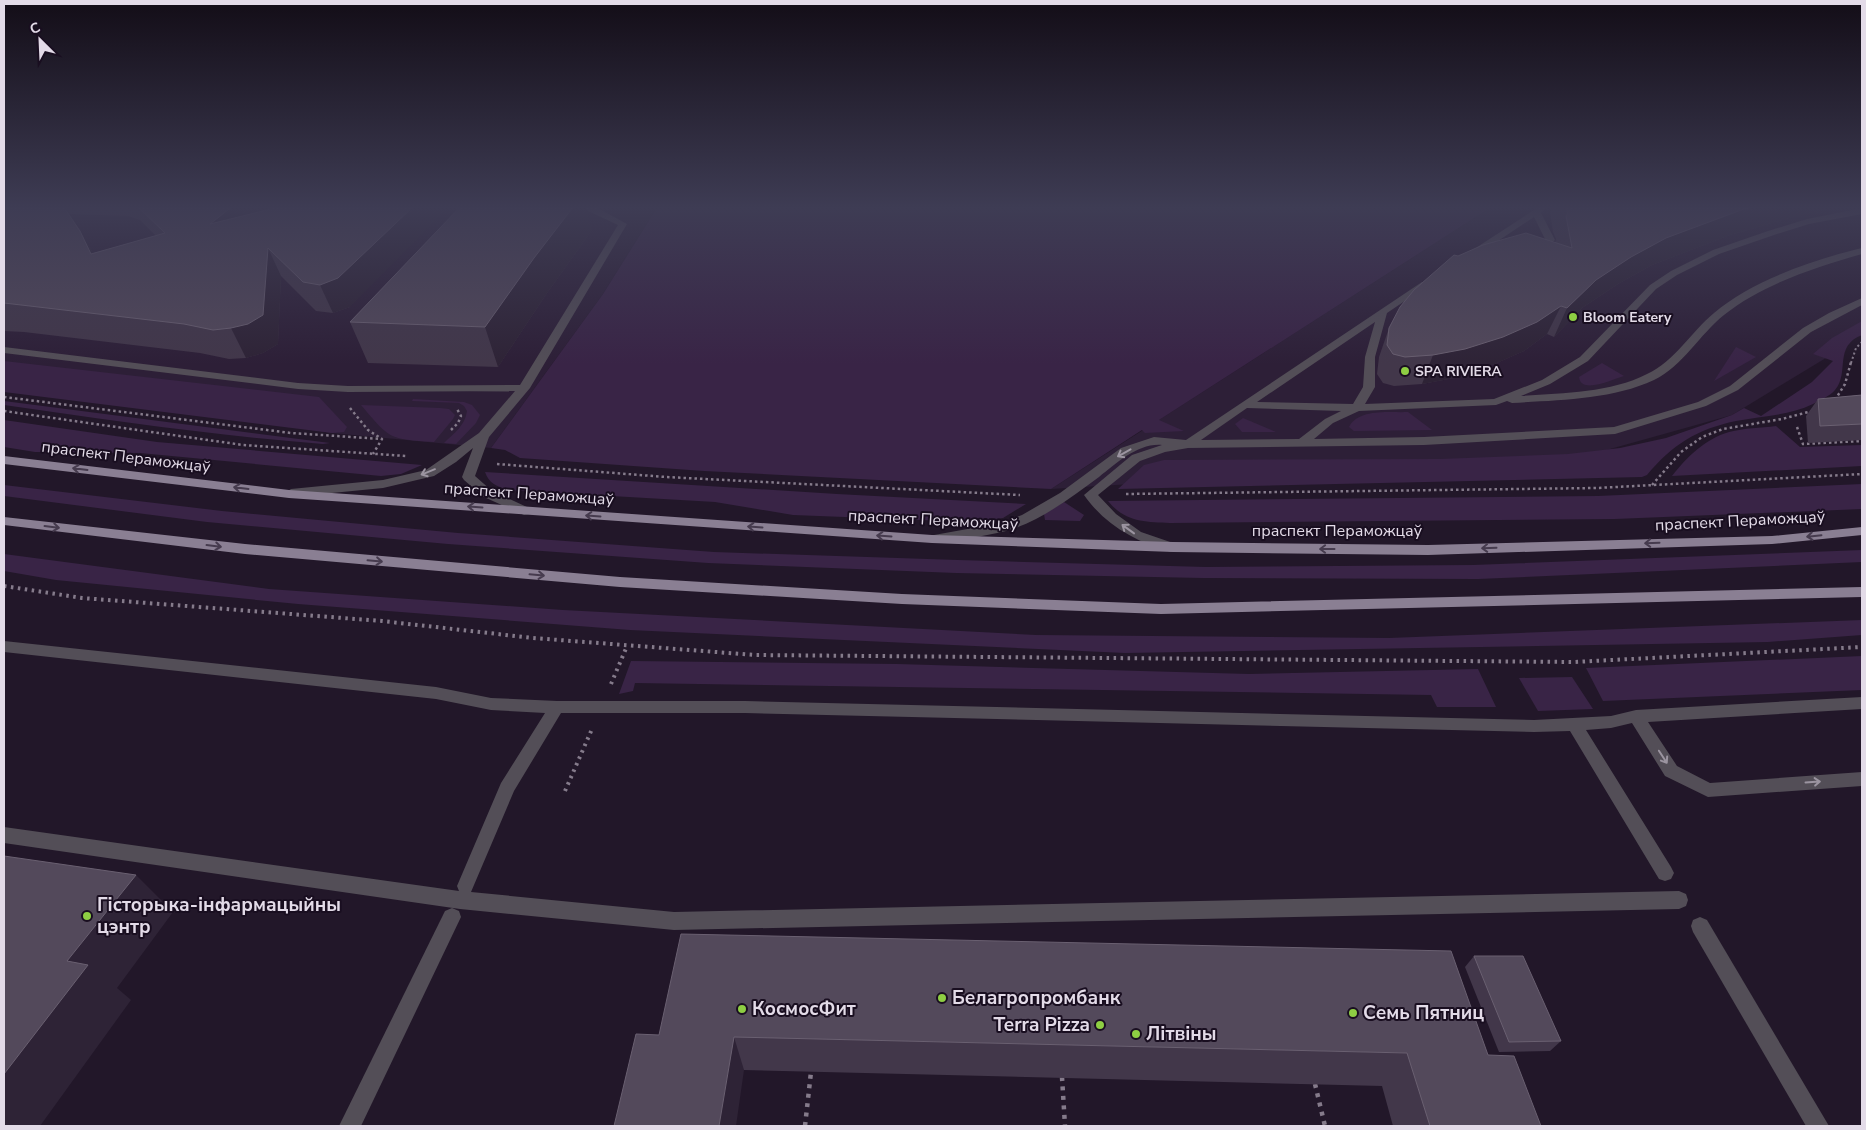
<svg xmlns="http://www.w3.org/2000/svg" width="1866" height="1130" font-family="'Nunito Sans',sans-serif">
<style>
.built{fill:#2d1f37}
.green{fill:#392446}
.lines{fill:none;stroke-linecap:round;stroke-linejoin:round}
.path-far3{stroke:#857b8b;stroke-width:2;stroke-dasharray:2 2.5;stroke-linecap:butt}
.path-far2{stroke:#857b8b;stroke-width:2.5;stroke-dasharray:2.5 3;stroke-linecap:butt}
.path-far1{stroke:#857b8b;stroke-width:4;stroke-dasharray:2.5 4.5;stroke-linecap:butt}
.path{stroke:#857b8b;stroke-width:4.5;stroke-dasharray:4 5.5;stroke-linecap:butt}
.service{fill:#534e57;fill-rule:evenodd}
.primary{fill:#8a7f93;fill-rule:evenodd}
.wall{fill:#42374a;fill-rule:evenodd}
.shaded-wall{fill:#2e2336}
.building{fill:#53495b;stroke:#6a6071}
.oneway{stroke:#9b94a0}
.oneway2{stroke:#463b4e}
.poi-dot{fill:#8ece43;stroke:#190e20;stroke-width:2}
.labels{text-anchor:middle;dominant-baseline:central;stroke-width:4;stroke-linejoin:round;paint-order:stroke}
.far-poi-label{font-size:14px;font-weight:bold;fill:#e3dbe8;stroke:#190e20;text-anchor:start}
.street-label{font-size:16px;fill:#e3dbe8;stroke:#190e20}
.near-poi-label{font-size:19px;font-weight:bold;fill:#e3dbe8;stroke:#190e20;text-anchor:start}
</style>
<rect width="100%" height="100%" fill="#221729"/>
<!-- built -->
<g class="built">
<polygon points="4,206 658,206 603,294 491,448 332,433 4,381"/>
<polygon points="1493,206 1862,206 1862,328 1849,344 1732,415 1585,456 1051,489"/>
</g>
<!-- green -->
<g class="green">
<polygon points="658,206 1493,206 1159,420 1184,431 1145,433 1142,430 1051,489 704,471 520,458 505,450 491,448 603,294"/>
<path d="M1862,321V335C1833,346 1850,373 1835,390C1830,396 1820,400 1813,404C1788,416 1762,416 1736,421C1697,429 1672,445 1647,475L1642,477L1118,489L1144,465L1164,460L1440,459L1568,454L1620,448L1666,438L1732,415L1744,408L1761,416L1812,382L1833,361L1813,354L1832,338Z"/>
<polygon points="1736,347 1756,357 1714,381"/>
<polygon points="4,361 319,397 347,427 344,432 332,433 4,392"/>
<path d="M1602,363L1624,376C1613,379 1581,395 1579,377Z"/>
<path d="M413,399L464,402L472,405L480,415L476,423L456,444L444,443C454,433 465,426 467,411L464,406L459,403L412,401Z"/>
<path d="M4,401L330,443L323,444C216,436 110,420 4,405Z"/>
<path d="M361,405L440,408L449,409L455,415L453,419L434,442C388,439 390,439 361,405Z"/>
<path d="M1408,412L1432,430L1354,431L1349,427C1359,408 1390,413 1408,412Z"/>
<polygon points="1243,418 1276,432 1242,432 1235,424"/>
<polygon points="4,420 157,442 422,465 401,474 381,476 140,453 35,452 4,447"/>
<path d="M1776,426L1800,447L1862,445V466L1672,476C1687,457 1705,439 1729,432C1744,428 1761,428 1776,426Z"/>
<path d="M485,472L837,494L1026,504L1003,518L973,522L793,515L715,502L508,490C497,486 489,484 485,472Z"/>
<path d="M1862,484V509L1615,519L1170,523C1145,522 1125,522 1108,501L1598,496Z"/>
<polygon points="4,485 222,511 458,533 714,552 958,560 1206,567 1473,565 1862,550 1862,562 1478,579 1203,578 956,573 708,563 448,544 207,522 4,496"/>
<polygon points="1064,502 1084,515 1080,521 1045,520 1044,514"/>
<polygon points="4,554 269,589 563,610 1036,635 1389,638 1862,620 1862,635 1768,642 1125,653 630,630 298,604 56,580 4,571"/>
<polygon points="1862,656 1862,690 1603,701 1586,668"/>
<polygon points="631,661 897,664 1249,674 1478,669 1496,707 1437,707 1431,695 635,683 633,691 619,694"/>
<polygon points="1572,677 1593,709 1538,711 1519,678"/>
</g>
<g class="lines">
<!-- path-far3 -->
<polyline class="path-far3" points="1851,363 1856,348 1862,342"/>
<!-- path-far2 -->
<g class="path-far2">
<polyline points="4,397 291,433 382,439"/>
<polyline points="1835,400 1845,384 1851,362"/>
<polyline points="350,408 368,430 382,439 373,454"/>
<polyline points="4,411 243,445 406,456"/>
<polyline points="1797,427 1803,444 1862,441"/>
<polyline points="451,430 458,423 461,416 457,409"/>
<polyline points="497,464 666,477 1020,495"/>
<polyline points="1652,485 1681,452 1702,437 1723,429 1782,419 1812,411"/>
<polyline points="1126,494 1597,488 1862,474"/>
</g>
<!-- path-far1 -->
<g class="path-far1">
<polyline points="4,586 82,598 382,621 533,638 755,655 1574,662 1862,647"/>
<polyline points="611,684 627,646"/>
<polyline points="565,791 592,729"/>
</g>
<!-- path -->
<g class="path">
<polyline points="1062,1077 1065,1126"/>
<polyline points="1315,1084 1325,1126"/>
<polyline points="805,1126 811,1072"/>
</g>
<!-- service -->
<g class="service">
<polygon points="586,206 594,206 627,224 530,388 489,437 475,476 492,491 529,508 530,511 529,514 524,515 484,497 464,480 462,477 473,448 456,462 434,476 383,488 291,497 285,493 291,489 383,480 426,470 479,433 515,391 348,392 298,389 4,353 4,347 298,383 348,386 520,385 618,225 586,210"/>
<polygon points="1540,206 1549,206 1541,213 1555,240 1538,255 1532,255 1530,253 1545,239 1534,217 1474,257 1468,257 1468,253"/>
<path d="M1862,208V214L1809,224L1774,235L1719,254L1677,275L1656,289L1588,361L1550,384L1521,396C1562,393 1610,393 1647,374C1675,361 1691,332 1714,313C1751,281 1815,259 1862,248V254C1814,268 1763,284 1724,315C1699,335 1683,366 1654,380C1611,400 1558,400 1512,403L1507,401L1496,405L1359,411L1333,423L1314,439L1424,437L1614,427L1698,402L1730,386L1803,328L1829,313L1862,298V305L1811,332L1738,390L1706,406L1615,434L1424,445L1188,448L1165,452L1140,461L1098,495L1116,514L1141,532L1176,544L1178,547L1176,550L1171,552C1136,542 1105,525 1084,495L1132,455L1162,445C1138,443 1117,463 1099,477C1070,498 1041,521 1006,531C983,537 958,539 934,543L929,542L927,539L929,536L934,535L1001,523L1022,515L1060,493L1121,448L1154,437L1186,440L1422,282H1428L1430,284L1387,313L1375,357V387L1365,404L1494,399L1542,380L1580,357L1650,285L1671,271L1713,250L1768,231L1807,219ZM1375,322L1365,357L1363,387L1353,404L1257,402ZM1247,408L1341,411L1325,419L1299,439L1201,440Z"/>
<polygon points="4,641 436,687 491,698 557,701 745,701 1534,720 1611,716 1636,710 1862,697 1862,709 1648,722 1677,766 1710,783 1862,772 1862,786 1708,797 1665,776 1632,723 1611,728 1586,730 1671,867 1674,873 1671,879 1665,881 1659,879 1570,731 1534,732 745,713 561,713 514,791 471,892 674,912 1679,891 1686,894 1688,900 1686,906 1679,909 674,930 460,909 4,843 4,827 459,891 457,886 501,783 545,713 491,710 436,699 4,652"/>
<polygon points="452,908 459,911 461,917 361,1126 339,1126 445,911"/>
<polygon points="1700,917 1707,920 1829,1126 1806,1126 1693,932 1691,926 1693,920"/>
</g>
<!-- primary -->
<g class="primary">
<polygon points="4,456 289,490 932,535 1173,542 1428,545 1772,536 1862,527 1862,535 1772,544 1428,555 1173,552 932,543 289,498 4,464"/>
<polygon points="4,517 245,544 620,577 902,594 1161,604 1862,587 1862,597 1161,614 902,604 620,587 245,554 4,525"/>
</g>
</g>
<!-- wall -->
<g class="wall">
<path d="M4,206H278L275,208L350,307L333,313L316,311L281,276L278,344L263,353L246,358L229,359L200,353L24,332L4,331ZM69,214L128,216L140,220L156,236L93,253Z"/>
<polygon points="1553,206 1840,206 1800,215 1730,235 1652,265 1618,284 1582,308 1554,337 1547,334 1524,351 1490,366 1454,378 1422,384 1394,386 1383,383 1377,374 1379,357 1389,328 1458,256 1555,243 1556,239 1553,232 1550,212"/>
<polygon points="592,230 545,296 498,367 368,363 350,322"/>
<polygon points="1862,395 1862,440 1808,443 1806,416 1818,399"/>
<polygon points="1474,956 1561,1041 1550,1051 1499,1052 1465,967"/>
<polygon points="659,1035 1488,1055 1541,1126 1393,1126 1382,1086 744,1070"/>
</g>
<!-- shaded-wall -->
<g class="shaded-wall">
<polygon points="233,206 278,206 223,251 210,224"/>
<polygon points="414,206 450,206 350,307 333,313 320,285"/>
<polygon points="574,206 586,206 592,230 545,296 498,367 485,327 534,258"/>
<polygon points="1757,206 1840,206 1800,215 1730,235 1652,265 1618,284 1582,308 1554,337 1567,308 1596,280 1631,257 1666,238 1744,209"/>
<polygon points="80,231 96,258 91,254"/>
<polygon points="268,248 281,276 278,344 263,353 246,358 231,328"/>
<polygon points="1561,306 1547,334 1524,351 1490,366 1454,378 1422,384 1433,355"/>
<polygon points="136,875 173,912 117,988 131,1000 40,1126 4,1126 4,1074 67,961"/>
<polygon points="734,1037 744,1070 736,1126 719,1126"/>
</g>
<!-- building -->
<g class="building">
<polygon points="4,206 63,206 80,231 91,254 165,233 137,206 233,206 210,224 283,206 414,206 338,278 320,285 303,282 268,248 263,315 248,324 231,328 213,330 184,324 4,303"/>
<polygon points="461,206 574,206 534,258 485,327 350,322"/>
<polygon points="1564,206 1757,206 1744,209 1666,238 1631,257 1596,280 1567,308 1561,306 1537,322 1503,337 1465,349 1433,355 1405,357 1393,354 1387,345 1389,328 1400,307 1414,290 1454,255 1458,256 1483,245 1526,233 1572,248 1566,216 1568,213"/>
<polygon points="1862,395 1862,424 1820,426 1818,399"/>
<polygon points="4,856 136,875 67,961 88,965 4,1074"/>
<polygon points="681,934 1451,951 1488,1055 1514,1056 1541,1126 1430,1126 1407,1053 734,1037 719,1126 614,1126 636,1034 659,1035"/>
<polygon points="1474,956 1523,956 1561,1041 1509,1042"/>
</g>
<!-- one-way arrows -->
<defs><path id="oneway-shaft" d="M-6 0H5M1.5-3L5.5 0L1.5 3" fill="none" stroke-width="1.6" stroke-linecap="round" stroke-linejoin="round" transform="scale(1.25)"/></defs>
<g class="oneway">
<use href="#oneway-shaft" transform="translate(1124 453) rotate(151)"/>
<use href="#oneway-shaft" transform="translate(428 472) rotate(158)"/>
<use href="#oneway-shaft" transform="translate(1128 529) rotate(-144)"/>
<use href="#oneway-shaft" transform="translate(1663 757) rotate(57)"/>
<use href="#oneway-shaft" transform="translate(1813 782) rotate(-4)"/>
</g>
<g class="oneway2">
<use href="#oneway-shaft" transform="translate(80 469) rotate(-173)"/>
<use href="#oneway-shaft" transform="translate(241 488) rotate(-173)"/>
<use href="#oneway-shaft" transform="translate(475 507) rotate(-176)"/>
<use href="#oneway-shaft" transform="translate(593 516) rotate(-176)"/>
<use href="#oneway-shaft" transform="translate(52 527) rotate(7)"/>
<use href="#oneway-shaft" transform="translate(755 527) rotate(-176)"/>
<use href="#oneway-shaft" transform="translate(884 536) rotate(-176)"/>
<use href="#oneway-shaft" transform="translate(1814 536) rotate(174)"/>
<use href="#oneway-shaft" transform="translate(1652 543) rotate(178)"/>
<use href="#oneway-shaft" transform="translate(214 546) rotate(7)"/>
<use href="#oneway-shaft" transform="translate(1489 548) rotate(178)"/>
<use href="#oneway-shaft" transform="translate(1327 549) rotate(-180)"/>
<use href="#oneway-shaft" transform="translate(375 561) rotate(5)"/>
<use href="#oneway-shaft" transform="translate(537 575) rotate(5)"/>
</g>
<!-- sky -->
<linearGradient id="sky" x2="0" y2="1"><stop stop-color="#130d17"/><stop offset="0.57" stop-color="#3e3c54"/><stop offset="1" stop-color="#3e3c54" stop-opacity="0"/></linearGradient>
<rect width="1866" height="364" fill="url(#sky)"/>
<!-- markers -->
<g class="poi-dot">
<circle cx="1573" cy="317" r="5"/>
<circle cx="1405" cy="371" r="5"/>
<circle cx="87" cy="916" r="5"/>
<circle cx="942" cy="998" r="5"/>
<circle cx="742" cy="1009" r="5"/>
<circle cx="1353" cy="1013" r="5"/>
<circle cx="1100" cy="1025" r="5"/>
<circle cx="1136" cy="1034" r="5"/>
</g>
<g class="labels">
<!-- far-poi labels -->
<g class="far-poi-label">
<text x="1583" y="317">Bloom Eatery</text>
<text x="1415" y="371">SPA RIVIERA</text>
</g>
<!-- street labels -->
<g class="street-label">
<text transform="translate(126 457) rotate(7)">праспект Пераможцаў</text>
<text transform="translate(529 494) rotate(4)">праспект Пераможцаў</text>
<text transform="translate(933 520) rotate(3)">праспект Пераможцаў</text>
<text transform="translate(1740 521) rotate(-3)">праспект Пераможцаў</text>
<text x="1337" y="531">праспект Пераможцаў</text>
</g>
<!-- near-poi labels -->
<g class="near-poi-label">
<text x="97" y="905">Гісторыка-інфармацыйны<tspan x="97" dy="22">цэнтр</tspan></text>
<text x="952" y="998">Белагропромбанк</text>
<text x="752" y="1009">КосмосФит</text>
<text x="1363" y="1013">Семь Пятниц</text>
<text x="1090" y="1025" text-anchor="end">Terra Pizza</text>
<text x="1146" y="1034">Літвіны</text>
</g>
</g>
<!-- border -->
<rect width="1866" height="1130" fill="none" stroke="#e3dbe8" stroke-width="10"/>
<!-- north arrow -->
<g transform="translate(40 40) rotate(336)" stroke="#190e20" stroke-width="4" paint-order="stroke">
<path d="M0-4L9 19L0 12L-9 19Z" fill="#e3dbe8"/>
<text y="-8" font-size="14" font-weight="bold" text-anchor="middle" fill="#e3dbe8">С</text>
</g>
</svg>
